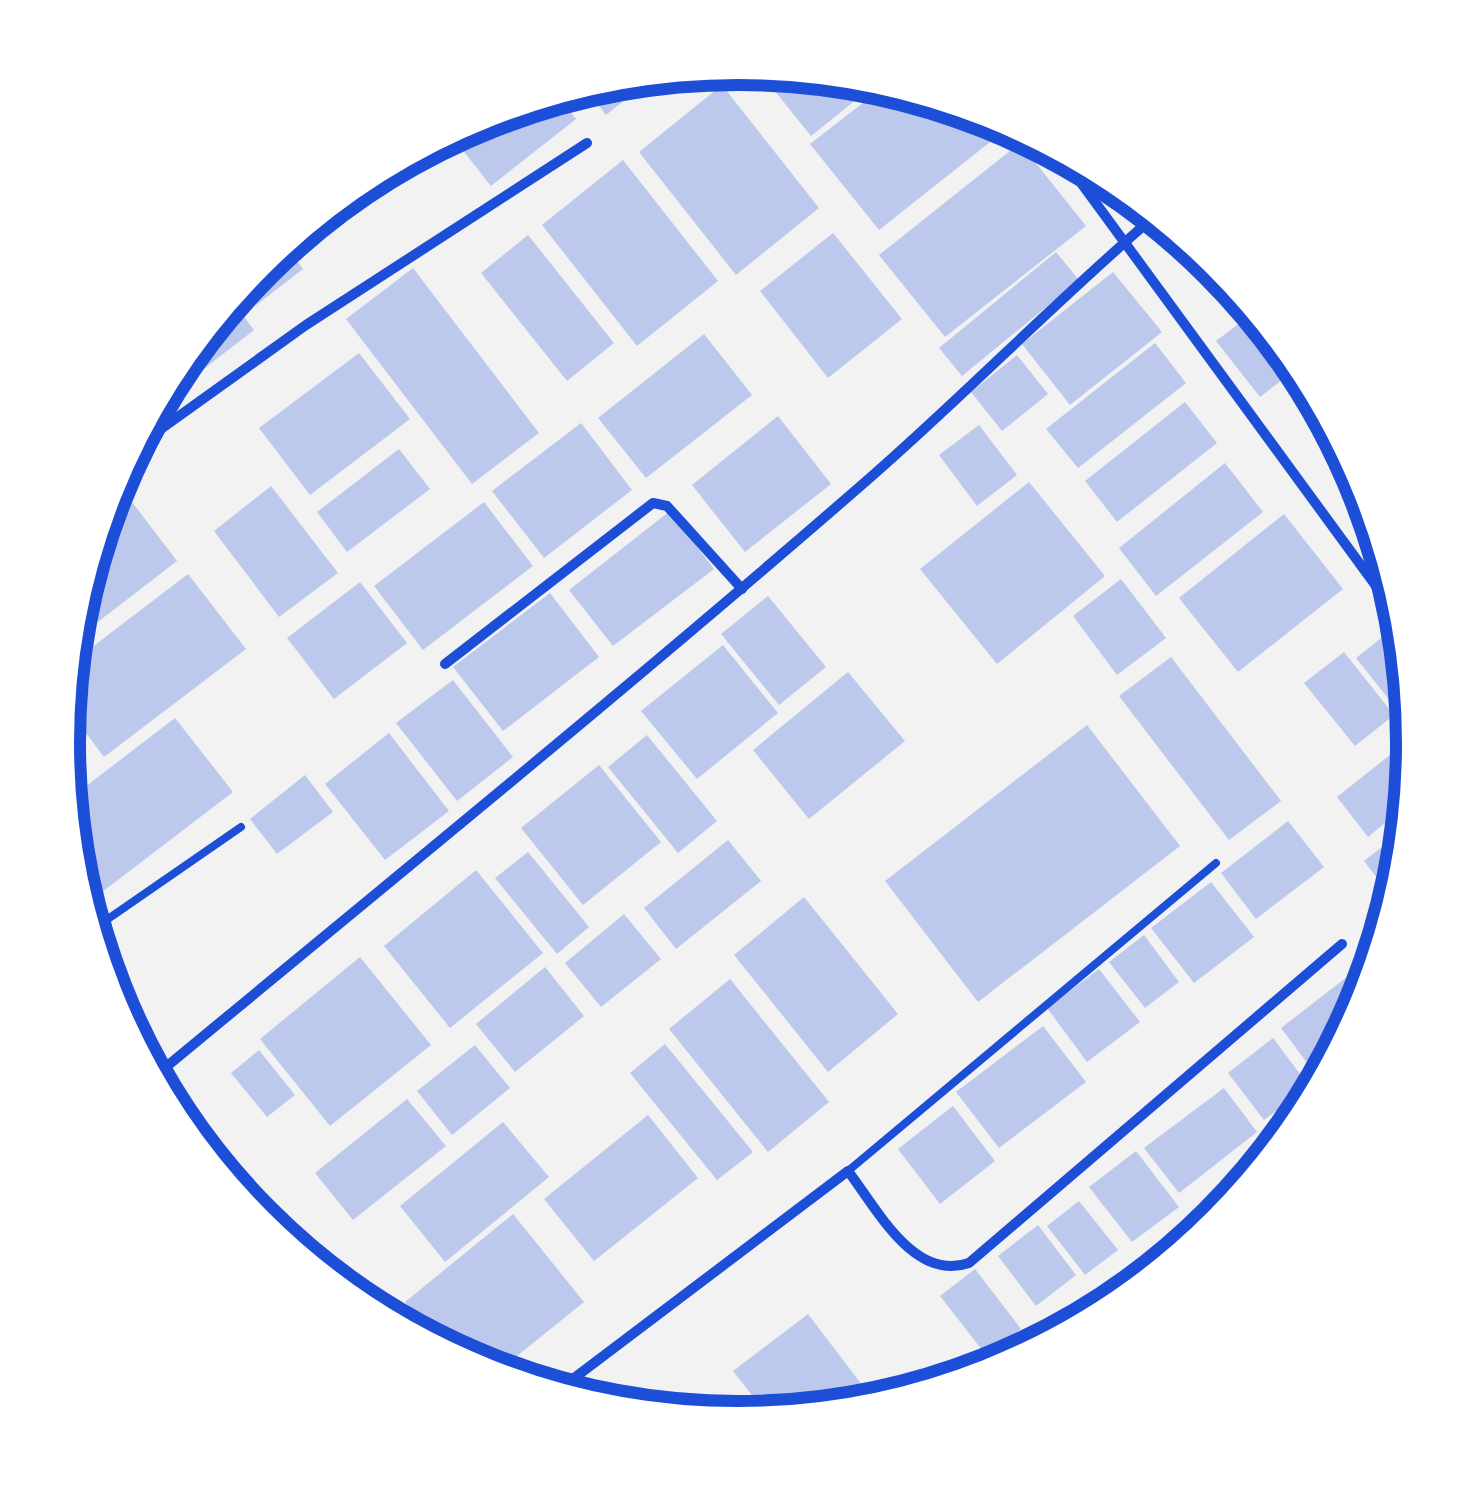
<svg xmlns="http://www.w3.org/2000/svg" width="1477" height="1486" font-family="'Libre Baskerville',serif">
<style>
.building{fill:#bdc9ec}
.lines{fill:none;stroke-linecap:round;stroke-linejoin:round}
.service{stroke:#1d4ed8;stroke-width:8}
.minor{stroke:#1d4ed8;stroke-width:10}
.rim{fill:none;stroke:#1d4ed8;stroke-width:12}
</style>
<rect width="100%" height="100%" fill="#f2f2f2"/>
<!-- building -->
<g class="building">
<polygon points="768,70 871,80 878,82 811,136 762,75"/>
<polygon points="656,75 606,115 584,87 607,80"/>
<polygon points="722,85 819,208 736,275 639,152"/>
<polygon points="886,85 993,117 1004,131 879,230 810,144"/>
<polygon points="557,95 576,119 491,186 450,134 480,118"/>
<polygon points="1020,143 1086,226 945,337 879,255"/>
<polygon points="417,152 311,237 305,229 363,181"/>
<polygon points="623,160 718,281 637,346 542,225"/>
<polygon points="833,233 902,319 828,378 760,291"/>
<polygon points="528,235 614,343 567,381 481,273"/>
<polygon points="285,245 303,269 255,306 241,289"/>
<polygon points="1056,252 1079,280 962,376 939,348"/>
<polygon points="413,268 539,433 472,484 346,319"/>
<polygon points="1113,272 1162,332 1070,405 1022,344"/>
<polygon points="231,300 254,330 156,406 177,367"/>
<polygon points="1253,313 1296,369 1260,397 1216,341"/>
<polygon points="704,334 752,395 646,478 598,418"/>
<polygon points="1155,343 1186,383 1078,468 1046,429"/>
<polygon points="359,353 410,419 310,495 259,428"/>
<polygon points="1017,355 1048,394 1002,431 971,392"/>
<polygon points="1185,402 1217,443 1117,522 1085,481"/>
<polygon points="778,416 831,484 745,552 692,485"/>
<polygon points="581,423 632,490 544,558 492,491"/>
<polygon points="979,425 1017,475 977,506 939,455"/>
<polygon points="399,449 430,489 347,552 317,512"/>
<polygon points="1225,463 1263,512 1156,596 1119,548"/>
<polygon points="116,481 177,561 73,641 76,611"/>
<polygon points="1029,482 1105,576 997,664 920,569"/>
<polygon points="271,486 338,573 279,617 214,531"/>
<polygon points="484,502 533,566 423,650 374,586"/>
<polygon points="670,511 714,569 613,646 569,590"/>
<polygon points="1284,514 1343,589 1238,672 1179,598"/>
<polygon points="188,574 246,649 104,757 66,707 70,664"/>
<polygon points="1121,579 1166,638 1117,675 1073,616"/>
<polygon points="360,582 407,643 334,699 287,638"/>
<polygon points="550,593 599,657 503,731 453,667"/>
<polygon points="768,596 826,667 779,705 721,634"/>
<polygon points="1403,621 1411,703 1399,712 1356,658"/>
<polygon points="723,645 778,713 697,779 641,711"/>
<polygon points="1344,652 1394,715 1355,746 1304,683"/>
<polygon points="1171,657 1281,801 1229,840 1119,696"/>
<polygon points="848,672 905,741 809,819 753,750"/>
<polygon points="453,680 513,757 457,801 396,723"/>
<polygon points="175,718 233,792 89,902 75,874 68,800"/>
<polygon points="1087,725 1180,846 978,1002 885,881"/>
<polygon points="389,733 449,811 385,860 325,784"/>
<polygon points="647,735 717,821 678,853 608,767"/>
<polygon points="1414,736 1408,804 1368,837 1337,797"/>
<polygon points="599,765 661,842 583,905 521,828"/>
<polygon points="305,775 333,812 277,854 250,819"/>
<polygon points="1288,821 1324,867 1256,919 1221,873"/>
<polygon points="1406,828 1401,875 1394,900 1364,861"/>
<polygon points="728,840 761,881 676,949 644,908"/>
<polygon points="528,852 589,927 557,954 495,878"/>
<polygon points="476,870 543,953 450,1028 384,946"/>
<polygon points="1211,882 1254,937 1194,983 1151,928"/>
<polygon points="804,897 898,1014 828,1072 734,955"/>
<polygon points="624,914 661,959 601,1007 565,963"/>
<polygon points="1144,935 1179,982 1145,1008 1109,962"/>
<polygon points="360,957 431,1045 330,1126 260,1039"/>
<polygon points="545,967 584,1016 515,1072 476,1024"/>
<polygon points="1099,969 1140,1022 1087,1062 1047,1008"/>
<polygon points="1356,970 1368,985 1363,1002 1327,1068 1317,1076 1281,1028"/>
<polygon points="730,979 829,1102 768,1152 669,1029"/>
<polygon points="1043,1026 1086,1082 999,1148 956,1092"/>
<polygon points="1273,1038 1309,1086 1264,1120 1228,1073"/>
<polygon points="665,1044 753,1152 717,1180 630,1073"/>
<polygon points="475,1045 510,1088 452,1135 417,1091"/>
<polygon points="259,1050 295,1095 267,1117 231,1073"/>
<polygon points="1224,1088 1257,1132 1179,1193 1144,1148"/>
<polygon points="407,1099 446,1146 353,1220 315,1173"/>
<polygon points="953,1106 995,1161 940,1204 898,1149"/>
<polygon points="648,1115 698,1178 594,1261 544,1199"/>
<polygon points="503,1122 549,1177 445,1262 400,1206"/>
<polygon points="1136,1151 1179,1207 1132,1242 1089,1187"/>
<polygon points="1079,1201 1118,1250 1085,1275 1047,1226"/>
<polygon points="513,1214 584,1302 496,1373 442,1347 405,1302"/>
<polygon points="1038,1225 1076,1275 1036,1306 998,1256"/>
<polygon points="975,1269 1021,1329 986,1355 940,1296"/>
<polygon points="808,1314 875,1402 871,1406 768,1416 733,1371"/>
</g>
<g class="lines">
<!-- service -->
<g class="service">
<polyline points="92,930 241,827"/>
<polyline points="848,1171 1216,863"/>
</g>
<!-- minor -->
<g class="minor">
<polyline points="1057,150 1379,590"/>
<polyline points="133,449 306,325 587,143"/>
<polyline points="445,664 653,503 667,506 742,589"/>
<path d="M154,1077C394,878 637,681 872,476C969,391 1058,299 1156,215"/>
<path d="M557,1391L848,1171C877,1209 914,1282 969,1263L1342,944"/>
</g>
</g>
<!-- crop -->
<path d="M0 0H1477V1486H0ZM80 743a658 658 0 1 1 1316 0a658 658 0 1 1-1316 0Z" fill="#fff" fill-rule="evenodd"/>
<path class="rim" d="M80 743a658 658 0 1 1 1316 0a658 658 0 1 1-1316 0Z"/>
</svg>
